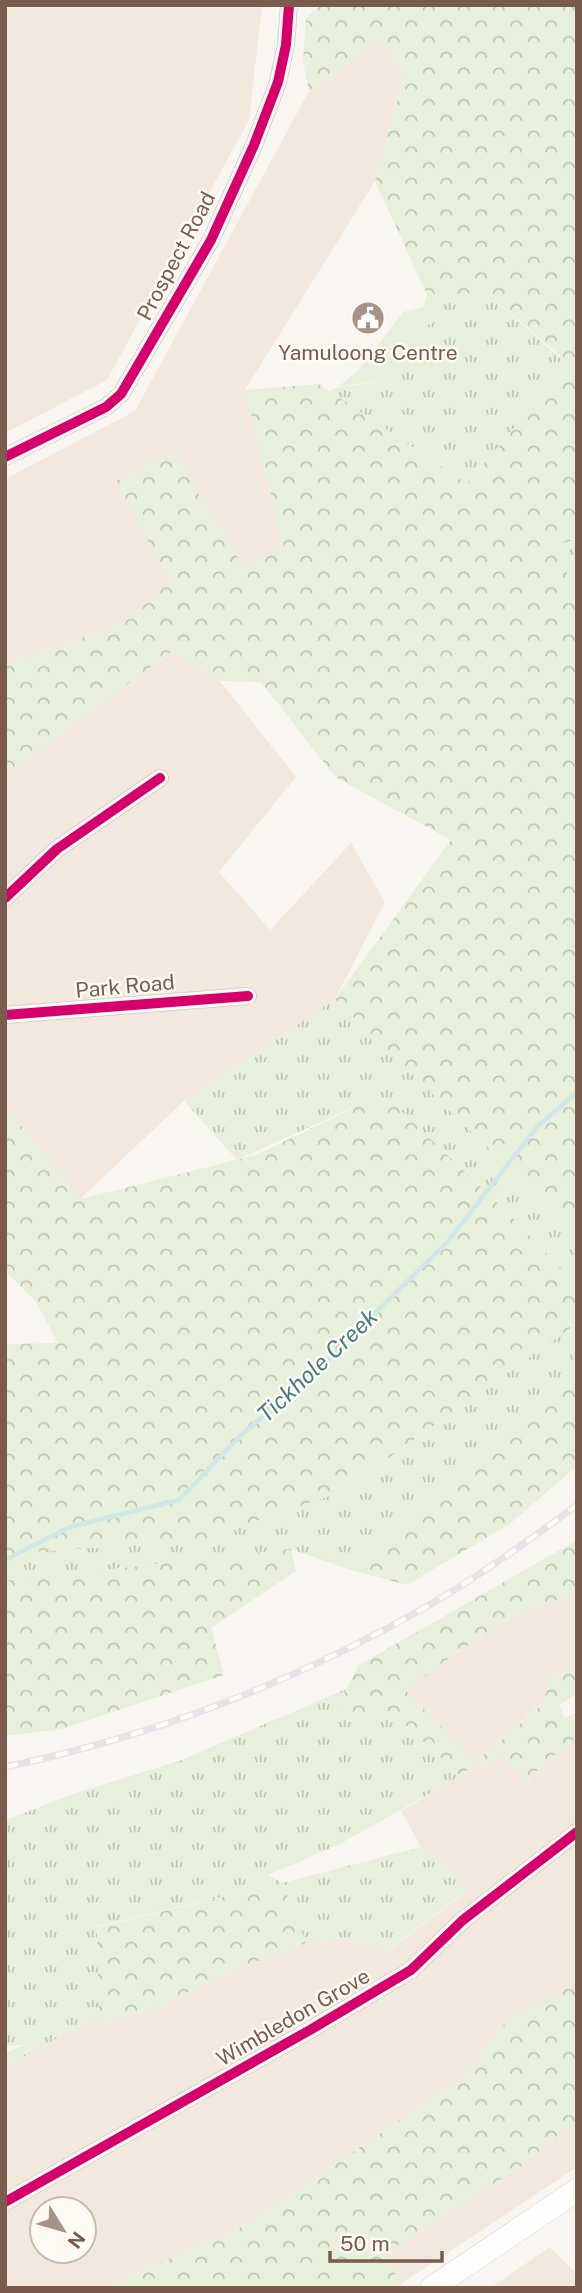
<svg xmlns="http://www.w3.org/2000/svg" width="582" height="2293" font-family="'Public Sans',sans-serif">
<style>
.residential{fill:#f2e8de;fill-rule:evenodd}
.grass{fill:url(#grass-tufts)}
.forest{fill:url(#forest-crowns)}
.park{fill:#e7f0db}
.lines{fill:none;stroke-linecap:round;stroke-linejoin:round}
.stream{stroke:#d0e8ea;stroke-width:4.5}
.street-casing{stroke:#d7d1cb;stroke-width:18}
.secondary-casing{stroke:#d9d2cb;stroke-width:24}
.street{stroke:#fefefd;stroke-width:16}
.secondary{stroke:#fefefd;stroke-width:23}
.rail-casing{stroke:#e6e3e7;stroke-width:7}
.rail{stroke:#fffaf3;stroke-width:4.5;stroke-dasharray:13;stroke-linecap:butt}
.cycleway-casing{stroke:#fffaf3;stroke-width:15}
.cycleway{stroke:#d6006c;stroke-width:10}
.labels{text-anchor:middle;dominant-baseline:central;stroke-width:5;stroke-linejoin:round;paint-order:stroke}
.street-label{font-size:21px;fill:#7a5c4d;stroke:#fffaf3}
.poi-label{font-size:21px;fill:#7a5c4d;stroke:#fffaf3}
.water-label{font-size:23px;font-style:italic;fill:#437c86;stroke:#fffaf3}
</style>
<defs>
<pattern id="grass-tufts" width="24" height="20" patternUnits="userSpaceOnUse" patternTransform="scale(1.75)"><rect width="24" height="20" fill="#e7f0db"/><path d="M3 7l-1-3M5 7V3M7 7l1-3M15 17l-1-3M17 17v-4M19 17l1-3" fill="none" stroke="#c0c6b4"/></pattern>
<pattern id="forest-crowns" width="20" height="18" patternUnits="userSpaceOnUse" patternTransform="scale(1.75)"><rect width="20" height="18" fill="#e7f0db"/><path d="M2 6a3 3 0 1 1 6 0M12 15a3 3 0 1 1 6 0" fill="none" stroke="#c0c6b4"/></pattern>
</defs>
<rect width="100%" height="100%" fill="#f9f5f0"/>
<!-- residential -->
<g class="residential">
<polygon points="5,5 262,5 249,120 107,380 5,433"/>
<polygon points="381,39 404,77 375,181 245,390 284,547 244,568 172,451 170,582 124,623 5,665 5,479 135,411 309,91"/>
<polygon points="172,651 220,681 296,777 219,872 270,930 351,843 385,902 335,999 184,1101 80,1199 5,1106 5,775"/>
<path d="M577,1593V1665L551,1674L544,1702L476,1762L501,1754L525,1782L577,1736V1983L511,2016L461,2078L246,2225L121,2280L109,2288H5V2067L99,2015V2024L168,2003L221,1975L306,1943L342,1937L388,1951L466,1892L448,1867L421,1847L401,1811L461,1776L476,1762L404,1690L480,1636L529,1609ZM42,2209H84V2251H42Z"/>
<polygon points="577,2119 577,2167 399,2285 387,2252 524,2164"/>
<polygon points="550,2247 577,2275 577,2288 490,2288"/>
</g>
<!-- grass -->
<g class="grass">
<path d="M487,293L567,364L467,484L329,391C348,382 369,387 388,379L432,320L423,307L427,295Z"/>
<polygon points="577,539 577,586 571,584 555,544"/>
<polygon points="335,999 577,1234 577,1287 394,1104 374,1098 237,1160 184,1101"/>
<polygon points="577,1323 577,1380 491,1445 351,1570 291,1549 5,1581 5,1554 202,1540 341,1492"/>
<polygon points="346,1689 332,1716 390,1711 461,1776 340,1844 268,1875 282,1883 421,1847 448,1867 466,1891 387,1951 342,1937 306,1943 282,1883 97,1926 99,2015 5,2067 5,2054 23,2045 5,2046 5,1820 76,1793 179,1761"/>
</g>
<!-- forest -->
<g class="forest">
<polygon points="321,5 577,5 577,539 556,545 571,583 577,586 577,1234 335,999 451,840 335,777 261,682 220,681 172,651 5,775 5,665 124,623 170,582 116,481 172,450 244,568 284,547 245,390 319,384 467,484 567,364 556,352 487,293 427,295 375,181 404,77 381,39 309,91 303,62 306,18"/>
<polygon points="374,1098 394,1104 516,1221 577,1287 577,1323 341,1492 202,1540 5,1554 5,1344 58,1343 36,1302 5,1271 5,1106 81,1199 256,1155"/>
<polygon points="577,1380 577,1466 511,1523 407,1585 351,1570 491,1445"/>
<polygon points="577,1540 577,1593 529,1609 480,1636 405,1690 476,1762 544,1703 551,1674 577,1665 577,1694 559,1705 565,1718 577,1712 577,1736 524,1782 501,1754 483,1769 476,1762 461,1776 390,1711 332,1716 359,1665"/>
<polygon points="291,1549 296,1571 211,1628 224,1675 62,1729 5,1736 5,1581"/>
<polygon points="282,1883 306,1943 221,1975 168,2003 99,2024 97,1927"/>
<polygon points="577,1983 577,2119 524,2164 387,2252 399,2285 395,2288 109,2288 121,2280 246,2225 461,2078 511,2016"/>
</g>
<!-- park -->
<polygon class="park" points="423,307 432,320 388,379 379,382 339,386 358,371 403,312"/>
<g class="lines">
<!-- stream -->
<polyline class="stream" points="5,1560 70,1527 179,1500 241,1435 314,1374 449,1240 536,1128 577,1092"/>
<defs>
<g id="street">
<polyline points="5,457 106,407 121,394 211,240 254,145 278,82 286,45 289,5"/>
<polyline points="5,898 57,849 160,778"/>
<polyline points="5,1015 248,996"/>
<polyline points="5,2202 310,2030 411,1970 463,1920 577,1832"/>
</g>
<polyline id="secondary" points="432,2288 577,2190"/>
</defs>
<!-- street casing -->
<use href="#street" class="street-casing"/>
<!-- secondary casing -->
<use href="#secondary" class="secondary-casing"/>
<!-- street -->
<use href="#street" class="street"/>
<!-- secondary -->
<use href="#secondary" class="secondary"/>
<defs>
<path id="rail" d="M5,1767C155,1736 299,1680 431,1604C482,1574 530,1540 577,1505"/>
</defs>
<!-- rail casing -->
<use href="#rail" class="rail-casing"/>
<!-- rail -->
<use href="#rail" class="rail"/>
<defs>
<g id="cycleway">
<polyline points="5,457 106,407 121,394 211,240 254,145 278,82 286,45 289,5"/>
<polyline points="5,898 57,849 160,778"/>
<polyline points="5,1015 248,996"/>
<polyline points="5,2202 310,2030 411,1970 463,1920 577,1832"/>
</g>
</defs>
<!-- cycleway casing -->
<use href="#cycleway" class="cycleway-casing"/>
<!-- cycleway -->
<use href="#cycleway" class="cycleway"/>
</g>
<!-- icons -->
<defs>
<symbol id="civic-disc" viewBox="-11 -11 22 22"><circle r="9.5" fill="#a69286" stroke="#fffaf3"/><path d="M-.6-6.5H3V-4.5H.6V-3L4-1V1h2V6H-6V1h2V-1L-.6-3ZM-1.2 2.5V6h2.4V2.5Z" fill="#fff"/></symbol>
</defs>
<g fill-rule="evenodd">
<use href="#civic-disc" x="349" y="299" width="38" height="38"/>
</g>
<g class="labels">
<!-- street labels -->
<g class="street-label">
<text transform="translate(176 256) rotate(-62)">Prospect Road</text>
<text transform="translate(125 986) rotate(-5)">Park Road</text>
<text transform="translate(293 2017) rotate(-30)">Wimbledon Grove</text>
</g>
<!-- poi labels -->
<g class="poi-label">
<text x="368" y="352">Yamuloong Centre</text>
</g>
<!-- water labels -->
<g class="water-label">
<text transform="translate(317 1365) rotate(-43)">Tickhole Creek</text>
</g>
</g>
<!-- border -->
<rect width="582" height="2293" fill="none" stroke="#7a5c4d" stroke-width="14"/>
<!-- north arrow -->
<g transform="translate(63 2230) rotate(127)"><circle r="33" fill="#fffaf3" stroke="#cabbb1" stroke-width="2"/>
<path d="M0-5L12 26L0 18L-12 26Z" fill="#a69286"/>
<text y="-10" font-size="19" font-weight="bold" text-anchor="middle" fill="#7a5c4d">N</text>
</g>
<!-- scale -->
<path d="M330 2251v10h112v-10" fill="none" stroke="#7a5c4d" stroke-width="3.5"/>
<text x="340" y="2251" font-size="21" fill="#7a5c4d" stroke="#fffaf3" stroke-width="5" paint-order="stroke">50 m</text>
</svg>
